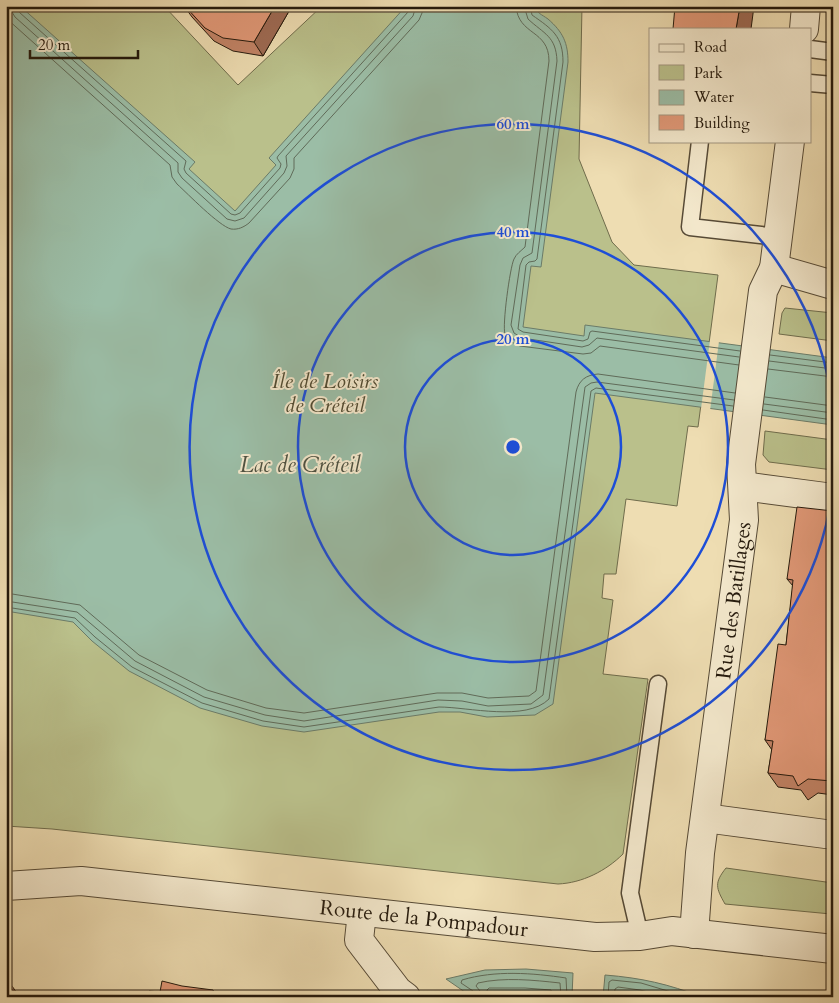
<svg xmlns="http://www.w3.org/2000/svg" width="839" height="1003" font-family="Cardo,serif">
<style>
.green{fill:#bac08b;stroke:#6f6c4c}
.water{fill:#9bbda6;stroke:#6b7b68}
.pier{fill:#eeddb2}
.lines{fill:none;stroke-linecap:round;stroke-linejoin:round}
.shore{stroke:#606b59;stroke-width:1}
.service-casing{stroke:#564a36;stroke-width:19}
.minor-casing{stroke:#564a36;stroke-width:30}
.service{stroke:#f4e9cd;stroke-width:16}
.minor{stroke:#f4e9cd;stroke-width:28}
.wall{fill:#c28366;stroke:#24190c}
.shaded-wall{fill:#9e6a53;stroke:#24190c}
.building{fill:#e19877;stroke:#24190c}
.ring{fill:none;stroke:#1d4ed8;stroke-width:2.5}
.labels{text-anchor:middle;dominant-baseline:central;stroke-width:4;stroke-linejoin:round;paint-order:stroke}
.park-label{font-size:21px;font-style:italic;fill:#514b32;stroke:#f4e9cd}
.street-label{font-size:21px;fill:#24190c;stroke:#f4e9cd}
.water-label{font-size:22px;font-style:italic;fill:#4e5242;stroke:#f4e9cd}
.centre{fill:#1d4ed8;stroke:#f4e9cd;stroke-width:2.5}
.ring-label{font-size:15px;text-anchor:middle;font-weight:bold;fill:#1d4ed8;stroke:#f4e9cd;stroke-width:4;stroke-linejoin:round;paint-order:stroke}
</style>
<rect width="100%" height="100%" fill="#eeddb2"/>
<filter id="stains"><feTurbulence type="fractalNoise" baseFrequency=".004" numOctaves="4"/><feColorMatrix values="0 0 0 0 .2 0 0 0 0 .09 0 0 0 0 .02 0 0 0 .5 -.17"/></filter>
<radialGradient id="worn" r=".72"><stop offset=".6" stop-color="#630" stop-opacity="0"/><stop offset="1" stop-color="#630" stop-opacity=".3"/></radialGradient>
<!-- green -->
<g class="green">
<path d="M6,6H164L238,85L322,6H582L579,159L612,242L634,265L718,275L698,427L688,426L677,506L626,499L616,574H604L602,598L613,600L603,674L648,679L623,854C606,871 582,883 558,884L52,829L6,826Z"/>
<polygon points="785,308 833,313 833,341 779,334 782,313"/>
<polygon points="765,431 833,440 833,470 769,462 763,455"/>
<path d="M726,868L833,883L831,914L725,904C716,888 714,883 726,868Z"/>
</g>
<!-- water -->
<g class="water">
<path d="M6,6H20L195,162L189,169L235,211L276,165L269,158L406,6H534C538,14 541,14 548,19C563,32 568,43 568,62L541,267L531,266L523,327L584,336L585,325L833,358V425L595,393L553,704L535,715L487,717L460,712H439L304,732L262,726L200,708L129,671L92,641L73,622L6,611Z"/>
<polygon points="526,969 573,973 572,997 472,997 446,979 485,970"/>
<path d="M605,975C642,978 668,984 702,997H603Z"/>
</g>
<!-- pier -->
<polygon class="pier" points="710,340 719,341 710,411 701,409"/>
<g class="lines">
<!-- shore -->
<g class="shore">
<polyline points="11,6 12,12 15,17 178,163 178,172 182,178 227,219 235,221 244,218 284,173 287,166 286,156 413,16 416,6"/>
<polyline points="17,6 19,12 186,161 184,169 186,173 231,214 235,215 240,213 280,168 281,164 277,158 278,156 408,12 409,6"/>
<path d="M516,6C518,36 549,29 549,61L525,247C521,251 516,254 514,259C510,267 502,326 505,334C508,340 514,344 520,346L583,354L591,353L600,346L739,365"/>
<path d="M524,6L528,19C544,34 556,36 557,61L532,253L523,258L520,265L511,325L514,333L522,338L582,347L589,345L597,338L739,357"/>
<path d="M530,6L532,15C552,29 563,36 563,62L537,259L535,261L529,262L526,265L518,329L523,332L583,341L588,339L590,332L592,331L740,351"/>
<path d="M6,18L170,165L172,177L177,184C188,194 219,226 231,229C238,230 244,227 249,223L290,178L294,169V158L419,20L422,13L423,6"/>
<polyline points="770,355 833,363"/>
<polyline points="769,361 833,369"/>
<polyline points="768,369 833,377"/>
<polyline points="765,397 833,406"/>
<polyline points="764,404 833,413"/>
<polyline points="763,410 833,420"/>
<path d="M6,593L80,605L139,655L207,690L266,708L304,713L437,693H462L488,698L529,696L536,691L576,392C579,380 586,375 598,374L735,393"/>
<polyline points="6,601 77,612 135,661 204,697 265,715 304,721 438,700 462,701 488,706 531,704 543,695 585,387 591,383 597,382 734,400"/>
<path d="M6,607L75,618L95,637L132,667L202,703L263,721L304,727L439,707C468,707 526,722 549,699L591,391L596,388L733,406"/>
<path d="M474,997L473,991L461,983L462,980C495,970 533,973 566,978L567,997"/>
<path d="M480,997V991L476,986L478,983C504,977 533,980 560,983L561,997"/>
<polyline points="488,997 487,990 489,988 525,988 551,990 553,997"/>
<polyline points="608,997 609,982 612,980 641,983 688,997"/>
<polyline points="614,997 615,989 618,987 640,990 668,997"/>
</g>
<defs>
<g id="service">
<polyline points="810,49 833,52"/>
<polyline points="810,83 833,85"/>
<polyline points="700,141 690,227 778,237"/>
<polyline points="640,936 630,893 658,684"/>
</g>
<g id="minor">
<polyline points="804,29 806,6"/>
<polyline points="774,268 833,285"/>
<polyline points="743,486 833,498"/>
<polyline points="705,818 833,835"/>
<path id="s1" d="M6,886L81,881L595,937L640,936L672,931L833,949"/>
<polyline points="362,912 359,940 398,991 406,997"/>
<path id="s2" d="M694,934L700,853L744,520L741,464L763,291L774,268L790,141"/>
</g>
</defs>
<!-- service casing -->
<use href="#service" class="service-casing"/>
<!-- minor casing -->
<use href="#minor" class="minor-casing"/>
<!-- service -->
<use href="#service" class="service"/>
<!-- minor -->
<use href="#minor" class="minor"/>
</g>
<!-- wall -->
<g class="wall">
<polygon points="184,6 292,6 263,56 233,51 214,41 192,17"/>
<polygon points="833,511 833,795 818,793 808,800 801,790 778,787 768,773 772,750 765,740 786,645 793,586 787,579"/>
</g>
<!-- shaded-wall -->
<g class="shaded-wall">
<polygon points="275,6 292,6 263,56 254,42"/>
<polygon points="740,6 754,6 751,29 736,29"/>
<polygon points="9,982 20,997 14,997"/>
<polygon points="213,990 218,997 213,997"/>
</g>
<!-- building -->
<g class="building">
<polygon points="185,6 275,6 254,42 223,38 205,28"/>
<polygon points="675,6 740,6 736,29 673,29"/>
<polygon points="797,507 833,511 833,775 832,781 808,779 798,786 793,776 768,773 773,741 765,740 778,644 786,645 793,580 787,579"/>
<polygon points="162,981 182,986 213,990 213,997 149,997 149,991 160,992"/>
<polygon points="6,982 9,982 14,997 6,997"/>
</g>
<!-- distance rings -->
<g class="ring">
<circle cx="513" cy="447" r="108"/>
<circle cx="513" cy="447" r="215"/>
<path d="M832 495A323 323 0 1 1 832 399"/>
</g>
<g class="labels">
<!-- park labels -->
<g class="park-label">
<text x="325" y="381">Île de Loisirs<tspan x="325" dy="24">de Créteil</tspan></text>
</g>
<!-- street labels -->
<g class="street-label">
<text stroke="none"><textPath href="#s2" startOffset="336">Rue des Batillages</textPath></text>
<text stroke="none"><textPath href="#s1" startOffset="420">Route de la Pompadour</textPath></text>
</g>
<!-- water labels -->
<g class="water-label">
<text x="300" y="465">Lac de Créteil</text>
</g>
</g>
<circle cx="513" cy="447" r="8" class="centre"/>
<g class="ring-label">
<text x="513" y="129">60 m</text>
<text x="513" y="237">40 m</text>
<text x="513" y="344">20 m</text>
</g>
<!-- margin -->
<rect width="839" height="1003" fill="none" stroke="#eeddb2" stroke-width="25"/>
<rect x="8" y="8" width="824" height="988" fill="none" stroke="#24190c" stroke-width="2.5"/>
<rect x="12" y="12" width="814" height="978" fill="none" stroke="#24190c"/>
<!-- legend -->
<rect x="649" y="28" width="162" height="115" fill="#f4e9cd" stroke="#a19680"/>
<rect x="659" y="44" width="25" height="8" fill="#f4e9cd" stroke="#a19680"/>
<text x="694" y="52" font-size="15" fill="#24190c">Road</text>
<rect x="659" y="65" width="25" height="15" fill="#bac08b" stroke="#a19680"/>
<text x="694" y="78" font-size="15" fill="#24190c">Park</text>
<rect x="659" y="90" width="25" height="15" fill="#9bbda6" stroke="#a19680"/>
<text x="694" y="102" font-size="15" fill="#24190c">Water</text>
<rect x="659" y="115" width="25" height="15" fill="#e19877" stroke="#a19680"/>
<text x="694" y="128" font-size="15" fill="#24190c">Building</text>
<!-- scale -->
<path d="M30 50v8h108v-8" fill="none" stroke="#24190c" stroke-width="2.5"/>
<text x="38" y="50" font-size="15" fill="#24190c" stroke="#f4e9cd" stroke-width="4" paint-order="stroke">20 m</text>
<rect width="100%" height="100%" filter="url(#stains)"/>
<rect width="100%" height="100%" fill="url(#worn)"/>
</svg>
